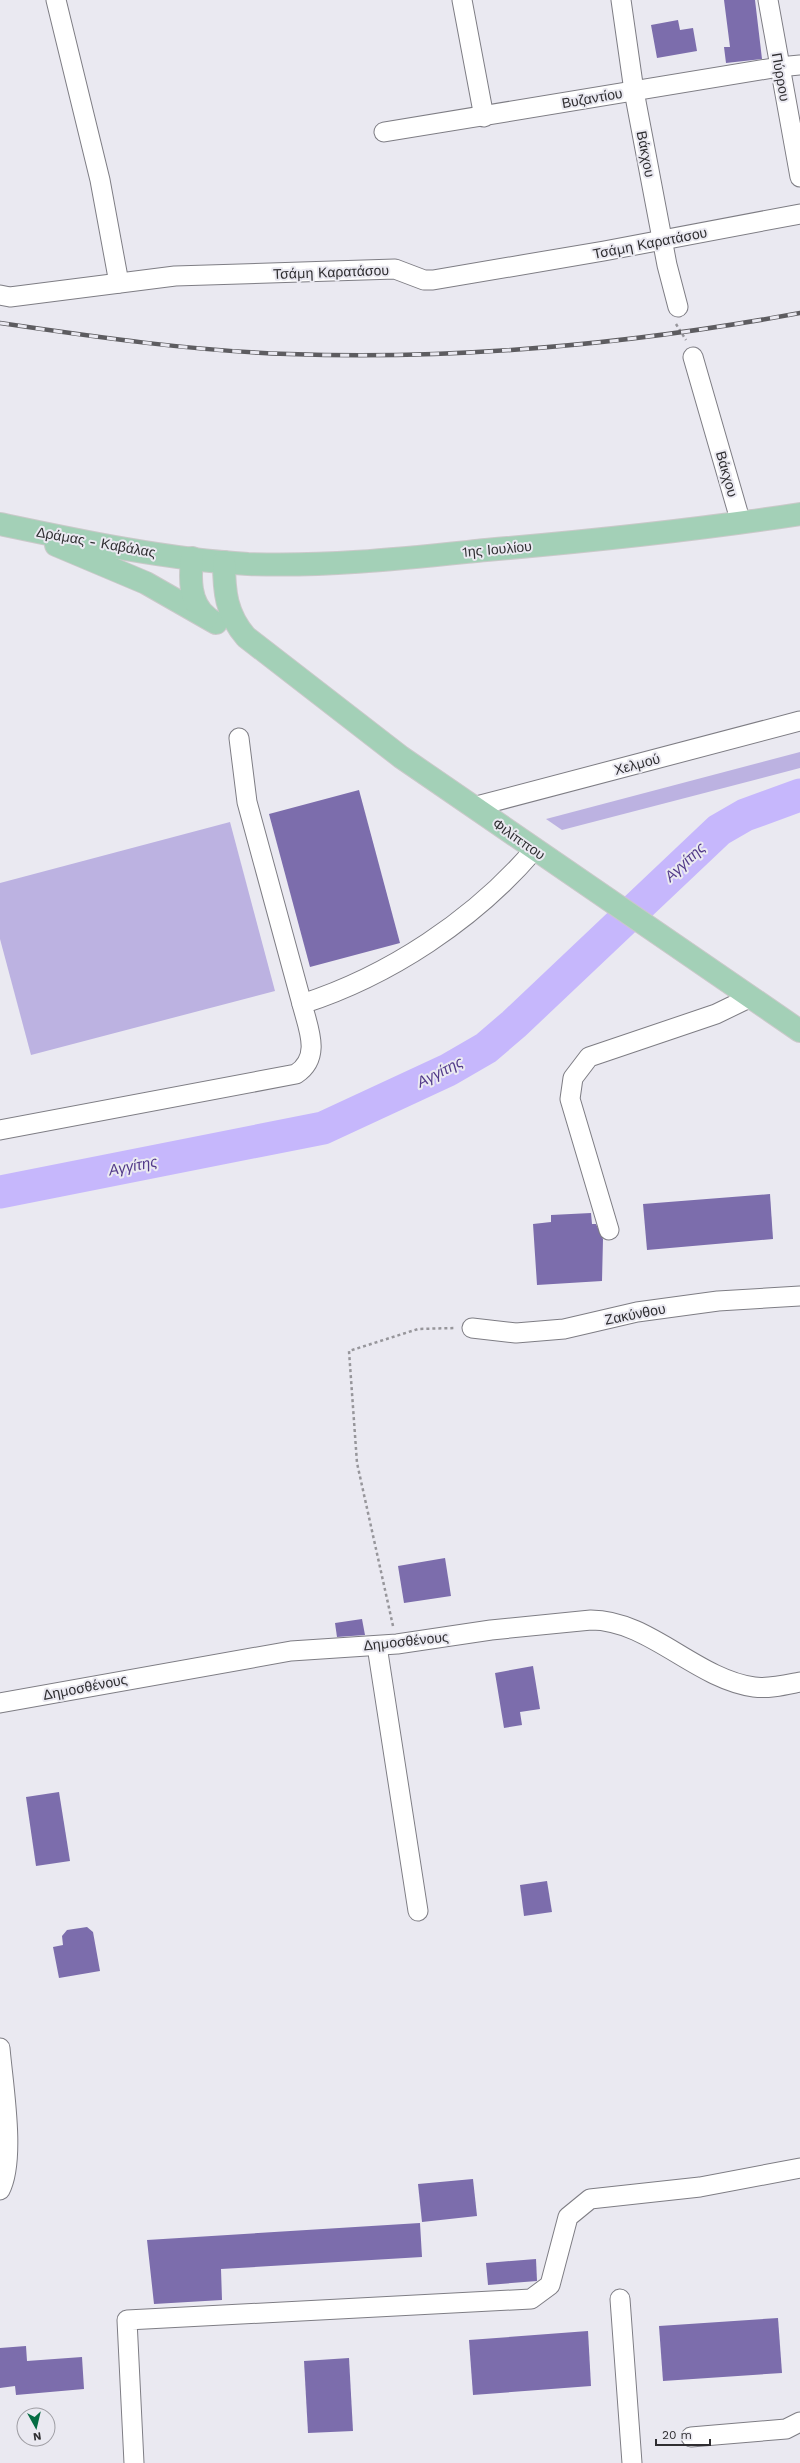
<svg xmlns="http://www.w3.org/2000/svg" width="800" height="2463" font-family="'Work Sans',sans-serif">
<style>
.green{fill:#bcb2e1}
.lines{fill:none;stroke-linecap:round;stroke-linejoin:round}
.river{stroke:#c6b7fc;stroke-width:33}
.building{fill:#7c6dac}
.minor-casing{stroke:#7e7d84;stroke-width:21}
.major-casing{stroke:#c9c9c9;stroke-width:24}
.path{stroke:#97969b;stroke-width:2.5;stroke-dasharray:3 3;stroke-linecap:butt}
.minor{stroke:#fff;stroke-width:19}
.major{stroke:#a3d0b7;stroke-width:22}
.rail-casing{stroke:#5d5c60;stroke-width:4.5}
.rail{stroke:#eae9f1;stroke-width:3;stroke-dasharray:9;stroke-linecap:butt}
.labels{text-anchor:middle;dominant-baseline:central;stroke-width:4;stroke-linejoin:round;paint-order:stroke}
.street-label{font-size:14px;fill:#2f2e31;stroke:#eae9f1}
.water-label{font-size:15px;font-style:italic;fill:#523a89;stroke:#eae9f1}
</style>
<rect width="100%" height="100%" fill="#eae9f1"/>
<!-- green -->
<g class="green">
<polygon points="800,752 800,768 562,830 546,819"/>
<polygon points="230,822 275,991 31,1055 0,939 0,883"/>
</g>
<g class="lines">
<!-- river -->
<polyline class="river" points="0,1192 323,1128 448,1070 486,1048 514,1024 719,830 745,815 800,795"/>
</g>
<!-- building -->
<g class="building">
<polygon points="724,0 755,0 762,59 726,63 724,47 730,47"/>
<polygon points="678,20 680,30 693,28 697,51 657,58 651,25"/>
<polygon points="359,790 400,943 310,967 269,814"/>
<polygon points="770,1194 773,1239 647,1250 643,1204"/>
<polygon points="591,1213 592,1224 596,1224 603,1239 602,1281 537,1285 533,1224 551,1222 551,1215"/>
<polygon points="445,1558 451,1596 404,1603 398,1566"/>
<polygon points="362,1619 365,1635 337,1637 335,1623"/>
<polygon points="533,1666 540,1709 520,1712 522,1725 504,1728 495,1673"/>
<polygon points="59,1792 70,1861 36,1866 26,1797"/>
<polygon points="547,1881 552,1912 524,1916 520,1885"/>
<polygon points="87,1927 93,1932 100,1971 59,1978 53,1947 63,1945 62,1936 67,1930"/>
<polygon points="473,2179 477,2216 422,2222 418,2184"/>
<polygon points="420,2223 422,2257 221,2269 222,2300 154,2304 147,2240"/>
<polygon points="536,2259 537,2281 488,2285 486,2263"/>
<polygon points="778,2318 782,2373 663,2381 659,2326"/>
<polygon points="588,2331 591,2386 473,2395 469,2340"/>
<polygon points="26,2346 27,2361 82,2357 84,2389 16,2395 15,2386 0,2388 0,2348"/>
<polygon points="349,2358 353,2431 308,2433 304,2361"/>
</g>
<g class="lines">
<defs>
<g id="minor">
<polyline points="56,0 100,180 119,283"/>
<polyline points="462,0 484,117"/>
<polyline points="621,0 634,91 667,265 678,307"/>
<polyline points="768,0 800,177"/>
<polyline points="384,132 779,67 800,65"/>
<polyline points="0,295 10,297 175,276 395,269 424,280 433,280 604,251 800,214"/>
<polyline points="693,357 741,523"/>
<polyline points="239,738 247,802 302,1004"/>
<polyline points="473,807 800,721"/>
<path d="M0,1130L296,1074C322,1057 308,1028 302,1004C389,976 474,920 534,850"/>
<polyline points="609,1230 570,1099 573,1078 589,1057 716,1014 749,998"/>
<polyline points="472,1328 516,1333 564,1329 637,1312 718,1301 800,1296"/>
<polyline points="377,1646 418,1911"/>
<path d="M0,1703L291,1651L397,1644L491,1630L591,1620C649,1620 696,1679 754,1687C769,1689 785,1685 800,1682"/>
<path d="M0,2048C3,2084 16,2160 0,2190"/>
<polyline points="620,2299 632,2463"/>
<polyline points="691,2437 786,2429 800,2422"/>
<polyline points="134,2463 127,2320 531,2299 550,2285 568,2217 590,2199 700,2187 800,2168"/>
</g>
<g id="major">
<path d="M0,524C81,541 165,559 248,564C328,567 407,558 486,550C591,541 696,530 800,514"/>
<polyline points="56,545 146,583 216,623"/>
<path d="M192,558C190,578 189,603 207,617"/>
<path d="M224,562C224,591 226,614 246,637L401,757L800,1031"/>
</g>
</defs>
<!-- minor casing -->
<use href="#minor" class="minor-casing"/>
<!-- major casing -->
<use href="#major" class="major-casing"/>
<!-- path -->
<g class="path">
<polyline points="676,324 686,340"/>
<polyline points="393,1626 357,1463 349,1351 418,1329 455,1328"/>
</g>
<!-- minor -->
<use href="#minor" class="minor"/>
<!-- major -->
<use href="#major" class="major"/>
<defs>
<path id="rail" d="M0,323C96,337 192,351 289,354C461,360 631,344 800,313"/>
</defs>
<!-- rail casing -->
<use href="#rail" class="rail-casing"/>
<!-- rail -->
<use href="#rail" class="rail"/>
</g>
<g class="labels">
<!-- street labels -->
<g class="street-label">
<text transform="translate(781 77) rotate(80)">Πύρρου</text>
<text transform="translate(592 98) rotate(-10)">Βυζαντίου</text>
<text transform="translate(646 154) rotate(79)">Βάκχου</text>
<text transform="translate(650 243) rotate(-11)">Τσάμη Καρατάσου</text>
<text transform="translate(331 272) rotate(-2)">Τσάμη Καρατάσου</text>
<text transform="translate(727 474) rotate(74)">Βάκχου</text>
<text transform="translate(96 542) rotate(10)">Δράμας - Καβάλας</text>
<text transform="translate(497 549) rotate(-5)">1ης Ιουλίου</text>
<text transform="translate(637 764) rotate(-15)">Χελμού</text>
<text transform="translate(519 839) rotate(35)">Φιλίππου</text>
<text transform="translate(635 1314) rotate(-11)">Ζακύνθου</text>
<text transform="translate(406 1641) rotate(-6)">Δημοσθένους</text>
<text transform="translate(85 1687) rotate(-11)">Δημοσθένους</text>
</g>
<!-- water labels -->
<g class="water-label">
<text transform="translate(685 862) rotate(-43)">Αγγίτης</text>
<text transform="translate(440 1072) rotate(-27)">Αγγίτης</text>
<text transform="translate(133 1166) rotate(-11)">Αγγίτης</text>
</g>
</g>
<!-- north arrow -->
<g transform="translate(36 2427) rotate(172)"><circle r="19" fill="#eae9f1" stroke="#9f9ea4"/>
<path d="M0-3L7 15L0 10L-7 15Z" fill="#056c43"/>
<text y="-6" font-size="11" font-weight="bold" text-anchor="middle" fill="#2f2e31">N</text>
</g>
<!-- scale -->
<path d="M656 2439v6h54v-6" fill="none" stroke="#2f2e31" stroke-width="2"/>
<text x="662" y="2439" font-size="12" fill="#2f2e31" stroke="#eae9f1" stroke-width="3" paint-order="stroke">20 m</text>
</svg>
